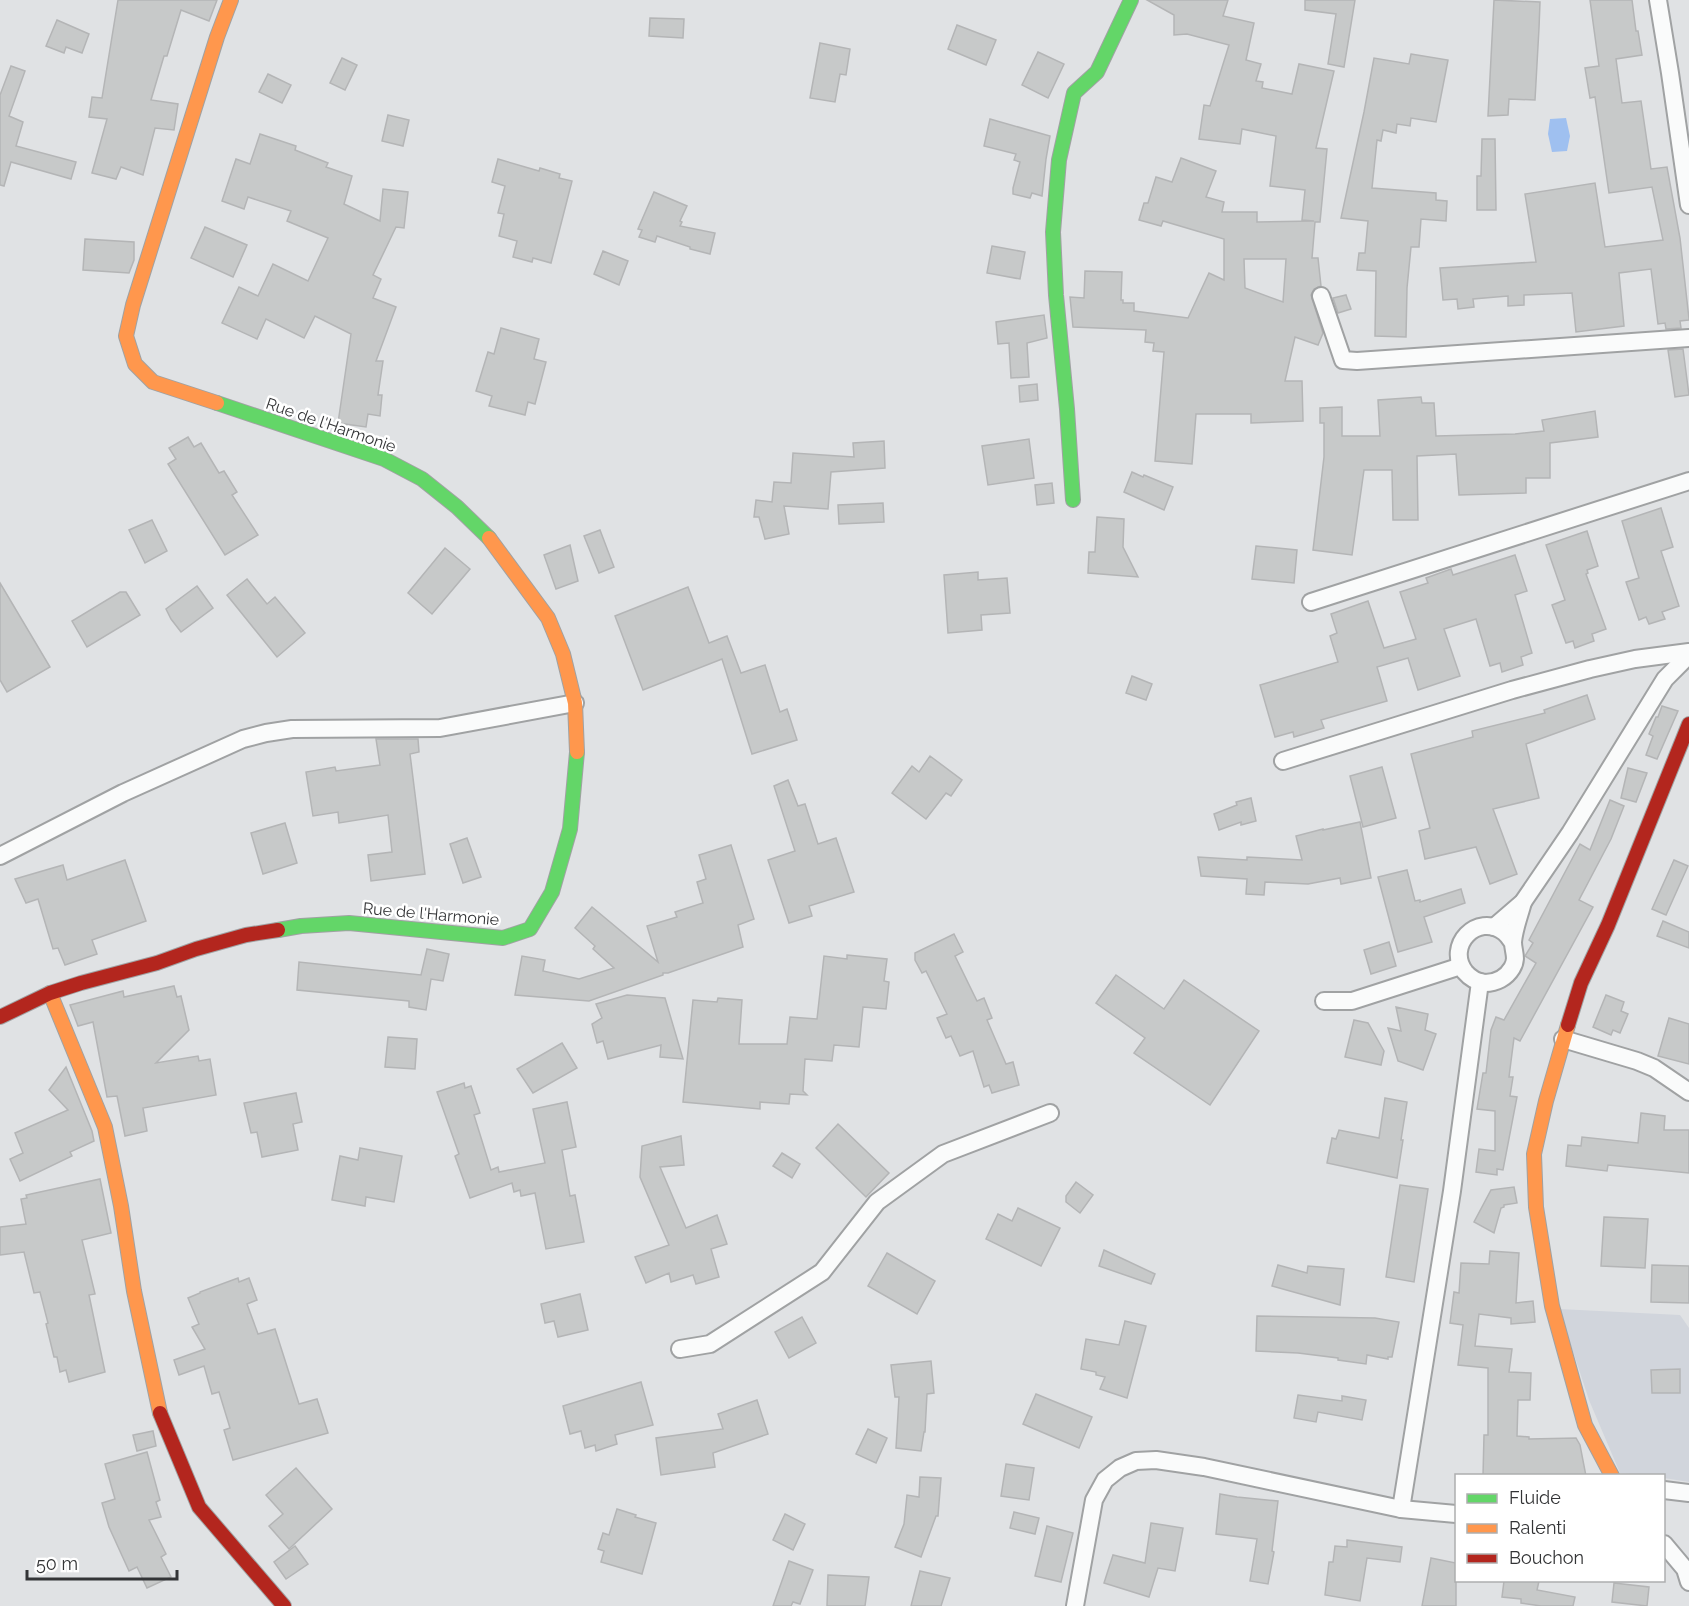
<svg xmlns="http://www.w3.org/2000/svg" width="1689" height="1606" font-family="Raleway,sans-serif">
<style>
.built{fill:#d1d5dc}
.water{fill:#9fc0f0}
.building{fill:#c7c9c9;stroke:#b4b5b6;stroke-width:1.5;fill-rule:evenodd}
.lines{fill:none;stroke-linecap:round;stroke-linejoin:round}
.street-casing{stroke:#a0a2a3;stroke-width:20}
.fast-casing{stroke:#a0a2a3;stroke-width:16}
.slow-casing{stroke:#a0a2a3;stroke-width:16}
.jam-casing{stroke:#a0a2a3;stroke-width:16}
.street{stroke:#fafbfb;stroke-width:16}
.fast{stroke:#63d668;stroke-width:14}
.slow{stroke:#ff974d;stroke-width:14}
.jam{stroke:#b3261e;stroke-width:14}
.labels{text-anchor:middle;dominant-baseline:central;stroke-width:5;stroke-linejoin:round;paint-order:stroke}
.street-label{font-size:16px;fill:#333436;stroke:#fff}
</style>
<rect width="100%" height="100%" fill="#e0e2e4"/>
<!-- built -->
<polygon class="built" points="1559,1309 1680,1315 1689,1328 1689,1482 1664,1478 1664,1476 1642,1475 1620,1473 1589,1400"/>
<!-- water -->
<polygon class="water" points="1566,118 1570,136 1567,151 1552,152 1548,134 1550,119"/>
<!-- building -->
<g class="building">
<polygon points="118,0 217,0 209,21 181,10 167,56 164,56 151,100 178,104 174,130 155,128 143,175 121,167 116,179 92,173 107,119 89,117 92,97 102,98"/>
<path d="M1147,0H1228L1223,16L1254,23L1246,60L1261,64L1256,81L1263,82L1262,88L1292,94L1299,64L1334,71L1316,148L1327,149L1320,222H1315L1312,258H1318L1321,286L1314,289L1311,295L1323,333L1318,345L1295,337L1285,381H1302L1303,421L1251,423V414H1196L1192,464L1155,461L1164,352L1153,351L1154,343L1145,342L1146,330L1073,327L1070,297L1084,298L1085,271L1122,272L1121,300H1123V303H1134V311L1188,318L1209,273L1224,280V239L1163,221L1161,226L1139,220L1144,203H1148L1156,177L1172,182L1181,158L1216,171L1206,197L1224,202L1222,212H1257V222L1314,221L1302,220L1305,190L1270,186L1276,136L1242,129L1240,144L1199,139L1204,105L1210,106L1229,45L1187,34L1174,35V15ZM1244,259H1286L1283,302L1245,288Z"/>
<polygon points="1305,0 1355,0 1344,67 1328,64 1336,14 1305,10"/>
<polygon points="1494,0 1540,2 1539,28 1535,100 1509,99 1508,115 1488,116"/>
<polygon points="1590,0 1632,0 1636,31 1638,31 1642,55 1616,59 1622,103 1641,101 1651,169 1667,167 1680,238 1689,319 1689,320 1680,321 1681,328 1666,329 1665,323 1658,324 1651,269 1619,273 1624,326 1576,332 1572,293 1524,295 1524,305 1508,306 1508,296 1473,299 1474,307 1458,309 1457,299 1443,300 1440,268 1536,262 1525,194 1595,183 1605,247 1663,240 1652,187 1609,193 1595,97 1590,98 1585,68 1599,66"/>
<polygon points="650,18 684,19 683,38 649,36"/>
<polygon points="57,20 89,34 82,53 66,47 64,53 46,46"/>
<polygon points="957,25 996,40 986,65 948,49"/>
<polygon points="820,43 850,49 846,75 840,74 835,102 810,98"/>
<polygon points="1038,52 1064,64 1048,98 1022,85"/>
<polygon points="1411,54 1448,60 1436,122 1411,118 1410,126 1397,124 1396,133 1383,130 1381,141 1377,140 1372,188 1436,193 1436,200 1447,201 1446,221 1421,219 1419,247 1411,247 1407,288 1406,337 1375,336 1376,271 1357,270 1359,253 1365,253 1368,221 1341,218 1364,112 1374,58 1409,64"/>
<polygon points="342,58 357,65 345,90 330,83"/>
<polygon points="11,66 25,71 9,116 23,122 16,146 76,162 71,179 11,162 4,186 0,185 0,95"/>
<polygon points="268,74 291,85 282,103 259,92"/>
<polygon points="388,115 409,120 403,146 382,141"/>
<polygon points="990,119 1050,136 1046,159 1042,196 1032,193 1030,198 1013,194 1013,188 1020,162 1014,160 1016,154 984,146"/>
<polygon points="260,134 296,146 295,150 328,163 326,167 352,176 344,204 380,221 383,189 408,192 404,228 396,227 373,275 381,279 373,298 396,307 376,361 383,361 378,395 382,395 380,416 368,414 366,427 338,423 351,334 315,316 304,338 266,319 257,339 222,323 239,287 258,296 273,264 308,281 328,238 287,221 291,211 248,197 244,209 222,201 236,159 250,164"/>
<polygon points="1482,139 1495,139 1496,210 1477,210 1477,176 1481,176"/>
<polygon points="498,159 539,171 540,168 560,174 559,178 572,181 551,263 533,258 532,262 513,257 517,241 499,236 504,214 498,213 505,186 492,182"/>
<polygon points="654,192 687,206 680,221 682,222 680,226 715,233 710,254 690,249 690,247 657,236 655,242 639,237 642,230 638,229"/>
<polygon points="205,227 247,245 233,277 191,258"/>
<polygon points="85,239 134,242 134,260 129,273 83,270"/>
<polygon points="992,246 1025,252 1020,279 987,273"/>
<polygon points="603,251 628,261 619,285 594,274"/>
<polygon points="1346,295 1351,309 1338,313 1333,298"/>
<polygon points="1044,315 1047,338 1027,343 1029,377 1011,378 1009,343 998,344 996,322"/>
<polygon points="501,328 539,339 534,359 546,362 535,404 528,402 525,415 489,406 492,396 476,391 488,352 494,354"/>
<polygon points="1683,349 1689,395 1675,397 1668,350"/>
<polygon points="1037,384 1038,400 1020,402 1019,386"/>
<polygon points="1421,397 1422,403 1434,403 1436,436 1515,434 1544,431 1542,420 1595,411 1598,437 1550,443 1550,478 1526,478 1526,493 1459,495 1456,454 1417,456 1418,520 1393,520 1392,470 1364,470 1352,555 1313,550 1324,457 1324,423 1320,423 1320,408 1342,407 1342,436 1380,436 1378,400"/>
<polygon points="188,437 194,447 201,443 219,473 224,471 237,492 232,495 258,535 225,555 168,464 176,459 169,448"/>
<polygon points="1029,439 1034,478 988,485 982,446"/>
<polygon points="884,441 885,468 831,472 828,509 784,506 789,534 765,539 759,517 754,517 756,500 772,502 774,482 791,483 793,453 854,457 853,443"/>
<polygon points="1132,472 1143,477 1144,475 1173,487 1164,510 1124,492"/>
<polygon points="1052,483 1054,503 1037,505 1035,485"/>
<polygon points="883,503 884,522 839,524 838,505"/>
<polygon points="1661,508 1673,547 1661,551 1679,606 1662,612 1665,619 1649,624 1646,617 1639,620 1626,582 1639,578 1622,521"/>
<polygon points="1097,517 1124,519 1123,547 1138,577 1088,573 1089,552 1095,552"/>
<polygon points="152,520 167,551 145,563 129,530"/>
<polygon points="600,530 614,567 599,573 584,536"/>
<polygon points="1587,531 1598,566 1587,570 1588,573 1586,574 1606,629 1592,634 1594,641 1575,648 1573,641 1566,643 1552,605 1565,600 1546,545"/>
<polygon points="570,545 578,581 556,589 544,555"/>
<polygon points="1256,546 1297,550 1294,583 1252,579"/>
<polygon points="445,548 470,569 432,614 408,593"/>
<polygon points="1515,555 1527,591 1515,595 1532,653 1521,657 1523,665 1502,672 1500,663 1490,666 1476,619 1444,629 1460,676 1418,690 1408,658 1377,667 1387,701 1321,720 1324,728 1294,737 1293,732 1275,737 1260,685 1338,662 1330,636 1337,633 1331,614 1368,601 1384,648 1416,639 1400,592 1428,583 1426,578 1451,569 1453,575"/>
<polygon points="978,572 978,580 1007,578 1010,613 981,615 982,630 948,633 944,575"/>
<polygon points="247,579 267,604 275,597 305,633 277,657 227,595"/>
<polygon points="0,583 50,667 7,692 0,680"/>
<polygon points="197,586 213,608 181,632 171,619 166,609"/>
<polygon points="688,587 709,643 727,636 741,673 765,665 780,712 787,709 797,740 752,754 722,659 643,690 615,616"/>
<polygon points="120,592 126,592 140,615 87,647 72,621"/>
<polygon points="1132,676 1152,684 1146,700 1126,693"/>
<polygon points="1587,695 1595,719 1526,744 1539,798 1493,809 1517,874 1490,884 1476,847 1425,859 1419,831 1430,828 1411,754 1473,737 1472,731 1545,713 1544,710"/>
<polygon points="1662,706 1678,711 1657,759 1646,755 1653,736 1649,734 1656,717 1658,717"/>
<polygon points="376,739 418,739 419,752 410,754 425,874 371,881 368,855 392,852 388,815 339,823 338,812 313,816 306,772 335,767 336,771 380,765"/>
<polygon points="930,756 962,780 951,796 946,793 926,819 892,793 912,766 919,772"/>
<polygon points="1382,767 1396,818 1363,827 1350,776"/>
<polygon points="1628,768 1647,773 1636,802 1621,798"/>
<polygon points="788,780 798,806 805,804 818,844 836,838 854,892 809,906 812,916 789,923 768,860 795,851 774,786"/>
<polygon points="1251,798 1256,821 1241,825 1241,822 1219,830 1214,814 1237,805 1236,802"/>
<polygon points="1610,800 1624,806 1611,839 1579,900 1593,907 1520,1041 1514,1038 1509,1077 1513,1077 1510,1096 1517,1097 1503,1170 1497,1169 1497,1175 1476,1172 1479,1149 1495,1151 1495,1111 1477,1109 1483,1073 1486,1073 1491,1030 1496,1017 1504,1020 1536,963 1525,956 1533,943 1529,940 1580,844 1590,850"/>
<polygon points="1360,822 1371,878 1341,884 1340,878 1308,884 1265,882 1264,895 1246,894 1247,879 1201,876 1198,857 1247,860 1247,857 1302,860 1296,836 1323,829 1323,830"/>
<polygon points="285,823 297,863 263,874 251,833"/>
<polygon points="467,838 481,877 463,883 450,844"/>
<polygon points="731,845 754,919 738,925 743,947 668,973 663,973 663,975 589,1001 515,995 522,956 545,960 543,971 579,979 614,968 593,949 595,946 575,928 592,907 658,962 647,926 677,917 675,912 703,903 697,882 706,879 699,855"/>
<polygon points="125,860 146,921 92,940 97,954 65,965 58,948 53,949 38,899 26,903 15,879 63,865 67,880"/>
<polygon points="1674,860 1688,866 1666,915 1652,909"/>
<polygon points="1407,870 1415,901 1420,900 1420,902 1461,889 1465,903 1424,917 1432,942 1398,952 1378,877"/>
<polygon points="1663,921 1689,932 1689,948 1657,936"/>
<polygon points="954,934 963,952 955,956 977,1001 984,998 992,1018 987,1020 1006,1064 1013,1062 1019,1085 992,1093 989,1085 984,1087 973,1051 960,1056 951,1036 946,1038 937,1018 947,1014 926,971 922,973 915,960 915,953"/>
<polygon points="1389,942 1396,966 1371,974 1364,950"/>
<polygon points="427,949 449,954 443,981 431,979 426,1010 409,1007 409,1001 297,990 299,962 421,975"/>
<polygon points="847,955 887,959 884,981 889,982 886,1009 863,1007 859,1047 834,1045 832,1061 805,1059 803,1091 807,1095 790,1094 789,1104 760,1102 760,1109 683,1102 693,1000 717,1002 718,998 742,1000 739,1044 787,1044 790,1017 817,1019 824,956 847,959"/>
<polygon points="1116,975 1164,1009 1184,980 1259,1031 1210,1105 1134,1053 1145,1038 1096,1003"/>
<polygon points="174,986 177,997 181,996 189,1030 156,1063 198,1056 199,1061 210,1059 216,1095 143,1108 147,1131 125,1136 117,1096 107,1097 93,1022 78,1026 70,1005 123,991 124,997"/>
<polygon points="627,995 665,998 683,1059 660,1057 661,1045 608,1059 603,1041 597,1043 592,1024 602,1018 596,1004"/>
<polygon points="1606,995 1624,1002 1621,1011 1628,1014 1620,1033 1613,1030 1611,1035 1593,1027"/>
<polygon points="1396,1007 1428,1014 1425,1030 1436,1034 1423,1070 1398,1061 1388,1028 1401,1031"/>
<polygon points="1669,1018 1689,1024 1689,1064 1658,1056"/>
<polygon points="1354,1020 1368,1023 1384,1051 1381,1065 1345,1057"/>
<polygon points="388,1037 417,1039 415,1069 385,1067"/>
<polygon points="562,1043 577,1068 533,1093 517,1069"/>
<polygon points="66,1067 92,1131 94,1141 70,1152 72,1156 20,1181 10,1159 23,1153 15,1133 68,1110 49,1090"/>
<polygon points="464,1083 465,1088 471,1086 480,1113 474,1115 491,1170 498,1167 499,1172 545,1163 533,1109 567,1102 576,1147 562,1150 570,1196 575,1195 584,1242 546,1249 535,1193 521,1196 520,1190 514,1192 512,1183 470,1198 455,1156 459,1154 437,1092"/>
<polygon points="296,1093 302,1122 293,1124 298,1150 262,1157 257,1132 251,1133 244,1103"/>
<polygon points="1385,1098 1407,1102 1401,1140 1403,1140 1397,1178 1327,1163 1332,1138 1336,1139 1339,1130 1379,1138"/>
<polygon points="1641,1113 1665,1116 1664,1130 1689,1130 1689,1173 1608,1165 1607,1171 1566,1166 1568,1145 1581,1146 1582,1137 1638,1143"/>
<polygon points="838,1124 889,1173 866,1197 816,1148"/>
<polygon points="681,1136 684,1165 660,1167 686,1228 717,1215 727,1244 711,1249 719,1277 696,1284 693,1275 671,1282 669,1273 646,1283 635,1257 669,1245 640,1177 642,1146"/>
<polygon points="360,1148 402,1156 394,1202 366,1197 365,1206 332,1200 340,1156 358,1160"/>
<polygon points="782,1153 800,1164 792,1178 773,1166"/>
<polygon points="100,1179 111,1233 82,1240 95,1294 89,1295 105,1372 69,1382 66,1370 60,1372 57,1357 54,1357 46,1324 48,1323 40,1292 34,1293 24,1252 0,1255 0,1227 26,1224 21,1199 27,1198 26,1195"/>
<polygon points="1076,1182 1093,1195 1080,1213 1066,1202 1066,1196"/>
<polygon points="1400,1185 1428,1189 1414,1282 1386,1277"/>
<polygon points="1514,1187 1517,1203 1504,1205 1504,1207 1501,1208 1494,1233 1474,1222 1491,1190"/>
<polygon points="1018,1208 1060,1228 1041,1266 986,1239 998,1214 1012,1221"/>
<polygon points="1604,1217 1648,1219 1645,1268 1601,1266"/>
<polygon points="1104,1250 1155,1274 1151,1284 1099,1266"/>
<polygon points="1490,1251 1519,1253 1516,1303 1533,1301 1535,1322 1511,1324 1511,1318 1479,1314 1475,1346 1512,1349 1509,1372 1531,1373 1530,1400 1518,1400 1517,1436 1529,1437 1529,1439 1576,1438 1580,1445 1586,1476 1483,1476 1484,1435 1488,1435 1488,1368 1458,1365 1463,1325 1450,1323 1454,1292 1459,1293 1461,1263 1489,1264"/>
<polygon points="887,1253 935,1281 917,1314 868,1286"/>
<polygon points="1278,1265 1307,1273 1308,1266 1344,1269 1340,1305 1272,1286"/>
<polygon points="1652,1265 1689,1266 1689,1303 1651,1302"/>
<polygon points="238,1278 239,1282 249,1278 257,1300 247,1304 258,1334 275,1329 299,1404 317,1399 328,1433 233,1460 224,1430 230,1428 219,1392 212,1394 204,1366 179,1375 174,1360 205,1349 192,1327 199,1324 188,1298 200,1293 200,1292"/>
<polygon points="580,1294 588,1330 558,1337 554,1321 545,1323 541,1304"/>
<polygon points="1257,1316 1375,1318 1399,1322 1392,1357 1388,1357 1388,1359 1367,1355 1366,1364 1338,1360 1338,1358 1298,1353 1256,1351"/>
<polygon points="802,1317 816,1343 789,1358 775,1332"/>
<polygon points="1125,1321 1146,1326 1127,1398 1100,1389 1105,1377 1096,1375 1096,1372 1081,1369 1086,1339 1119,1345"/>
<polygon points="931,1361 934,1393 927,1394 925,1432 924,1432 921,1451 896,1448 899,1397 895,1397 891,1365"/>
<polygon points="1680,1369 1680,1393 1652,1393 1651,1370"/>
<polygon points="641,1382 653,1425 615,1435 617,1444 596,1451 595,1445 585,1448 581,1431 570,1434 563,1406"/>
<polygon points="1036,1394 1092,1417 1079,1448 1023,1424"/>
<polygon points="1298,1395 1342,1401 1342,1396 1366,1400 1362,1420 1318,1412 1316,1422 1294,1418"/>
<polygon points="757,1400 768,1434 713,1453 715,1467 661,1475 656,1438 723,1429 718,1414"/>
<polygon points="868,1429 887,1438 876,1463 856,1454"/>
<polygon points="153,1431 156,1446 137,1451 133,1435"/>
<polygon points="147,1452 160,1500 156,1502 161,1517 149,1520 166,1554 161,1557 171,1577 147,1588 137,1567 129,1571 109,1527 102,1503 115,1499 105,1464"/>
<polygon points="1006,1464 1034,1468 1029,1500 1001,1496"/>
<polygon points="296,1468 332,1509 289,1549 269,1526 283,1514 266,1495"/>
<polygon points="920,1477 941,1478 938,1516 936,1516 921,1557 895,1547 904,1524 907,1495 919,1497"/>
<polygon points="1220,1494 1237,1497 1278,1501 1272,1551 1274,1552 1268,1584 1250,1581 1257,1539 1216,1534"/>
<polygon points="617,1509 636,1515 635,1517 656,1523 642,1574 601,1562 604,1551 598,1549 603,1533 609,1535"/>
<polygon points="1014,1512 1039,1518 1035,1534 1010,1528"/>
<polygon points="785,1514 805,1524 793,1550 773,1540"/>
<polygon points="1151,1523 1183,1528 1175,1571 1158,1568 1149,1597 1104,1583 1113,1555 1145,1563"/>
<polygon points="1047,1526 1073,1533 1061,1582 1035,1576"/>
<polygon points="1347,1540 1402,1547 1400,1562 1367,1558 1360,1601 1325,1595 1329,1562 1333,1562 1335,1546 1347,1547"/>
<polygon points="295,1546 308,1564 286,1579 274,1562"/>
<polygon points="1431,1558 1456,1563 1456,1606 1422,1606"/>
<polygon points="789,1561 813,1570 800,1604 793,1602 791,1606 773,1606"/>
<polygon points="920,1571 950,1578 941,1606 911,1606"/>
<polygon points="828,1575 869,1577 865,1606 827,1606"/>
<polygon points="1504,1581 1539,1581 1537,1590 1575,1597 1573,1606 1541,1606 1521,1603 1521,1599 1502,1597"/>
<polygon points="1614,1583 1649,1587 1647,1606 1612,1602"/>
</g>
<g class="lines">
<defs>
<g id="street">
<polyline points="1658,0 1670,73 1689,205"/>
<polyline points="1321,296 1343,360 1357,361 1689,338"/>
<polyline points="1311,602 1689,481"/>
<polyline points="1283,761 1512,690 1590,669 1635,659 1689,652"/>
<polyline points="0,856 123,793 243,739 266,733 292,729 440,728 575,703"/>
<polyline points="1494,927 1523,902 1570,833 1665,679 1689,655"/>
<path d="M1513,943C1510,939 1508,935 1504,932C1477,912 1445,946 1465,972C1470,978 1477,982 1485,983C1496,983 1506,978 1512,968C1518,958 1513,952 1513,942C1514,929 1520,914 1523,902"/>
<polyline points="1324,1001 1352,1001 1461,966"/>
<polyline points="1563,1039 1637,1061 1654,1068 1689,1092"/>
<polyline points="680,1349 710,1344 822,1272 877,1202 943,1154 1050,1113"/>
<polyline points="1664,1490 1689,1493"/>
<polyline points="1401,1509 1452,1191 1480,982"/>
<polyline points="1664,1544 1685,1569 1689,1582"/>
<polyline points="1075,1606 1094,1500 1105,1480 1120,1468 1136,1461 1156,1460 1204,1467 1401,1509 1456,1514"/>
</g>
<g id="fast">
<polyline points="217,403 384,459 422,479 457,507 489,538"/>
<polyline points="1073,500 1067,409 1056,295 1053,232 1059,160 1074,93 1097,72 1131,0"/>
<polyline points="278,930 301,926 349,923 503,938 530,929 552,892 570,829 577,752"/>
</g>
<g id="slow">
<polyline points="217,403 153,382 135,364 126,336 133,305 217,37 231,0"/>
<polyline points="489,538 548,618 563,654 575,703 577,752"/>
<polyline points="50,993 105,1127 121,1206 134,1291 160,1413"/>
<polyline points="1568,1025 1546,1101 1534,1154 1536,1207 1552,1306 1585,1425 1612,1476"/>
</g>
<g id="jam">
<polyline points="0,1017 50,993 81,983 157,963 196,949 246,935 278,930"/>
<polyline points="1568,1025 1581,983 1608,925 1689,724"/>
<polyline points="160,1413 199,1507 284,1606"/>
</g>
</defs>
<!-- street casing -->
<use href="#street" class="street-casing"/>
<!-- fast casing -->
<use href="#fast" class="fast-casing"/>
<!-- slow casing -->
<use href="#slow" class="slow-casing"/>
<!-- jam casing -->
<use href="#jam" class="jam-casing"/>
<!-- street -->
<use href="#street" class="street"/>
<!-- fast -->
<use href="#fast" class="fast"/>
<!-- slow -->
<use href="#slow" class="slow"/>
<!-- jam -->
<use href="#jam" class="jam"/>
</g>
<g class="labels">
<!-- street labels -->
<g class="street-label">
<text transform="translate(331 425) rotate(19)">Rue de l'Harmonie</text>
<text transform="translate(431 914) rotate(5)">Rue de l'Harmonie</text>
</g>
</g>
<!-- legend -->
<rect x="1455" y="1474" width="210" height="108" fill="#ffffff" stroke="#adaeaf" stroke-width="1.5"/>
<rect x="1467" y="1494" width="30" height="9" fill="#63d668" stroke="#adaeaf" stroke-width="1.5"/>
<text x="1509" y="1504" font-size="18" fill="#333436">Fluide</text>
<rect x="1467" y="1524" width="30" height="9" fill="#ff974d" stroke="#adaeaf" stroke-width="1.5"/>
<text x="1509" y="1534" font-size="18" fill="#333436">Ralenti</text>
<rect x="1467" y="1554" width="30" height="9" fill="#b3261e" stroke="#adaeaf" stroke-width="1.5"/>
<text x="1509" y="1564" font-size="18" fill="#333436">Bouchon</text>
<!-- scale -->
<path d="M27 1570v9h150v-9" fill="none" stroke="#333436" stroke-width="3"/>
<text x="36" y="1570" font-size="18" fill="#333436" stroke="#ffffff" stroke-width="4.5" paint-order="stroke">50 m</text>
</svg>
